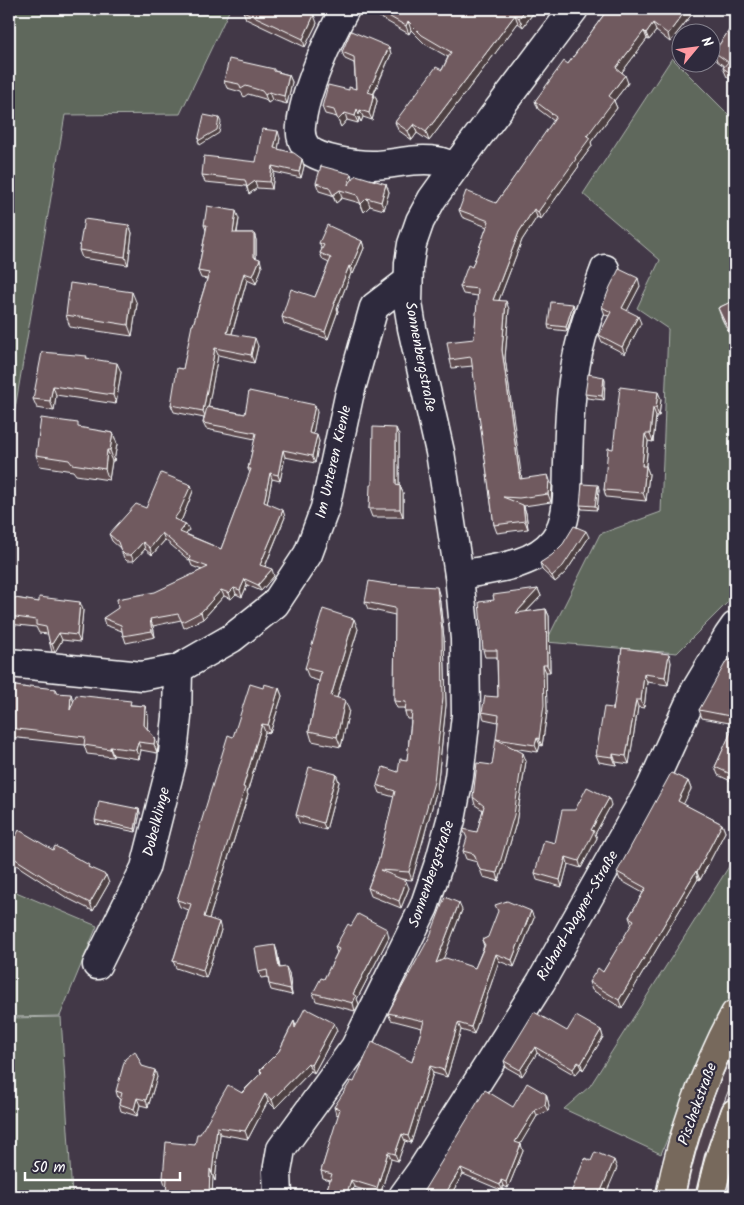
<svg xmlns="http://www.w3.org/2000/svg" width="744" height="1205" font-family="Kalam,sans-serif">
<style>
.built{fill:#50424e}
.green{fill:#5e685c;stroke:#aeb4ae}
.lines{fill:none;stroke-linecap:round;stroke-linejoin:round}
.minor-casing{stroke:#fff;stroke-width:31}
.major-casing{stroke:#fff;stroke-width:31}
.minor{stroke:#2f2a3d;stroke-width:28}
.major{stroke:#77695c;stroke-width:28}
.tram{stroke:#fff;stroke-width:1}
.wall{fill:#604d51;stroke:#fff}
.shaded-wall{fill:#4e3f42;stroke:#fff}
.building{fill:#705a5e;stroke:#fff}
.labels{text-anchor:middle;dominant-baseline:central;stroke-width:4.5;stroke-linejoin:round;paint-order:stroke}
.street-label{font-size:15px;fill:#fff;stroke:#2f2a3d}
</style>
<rect width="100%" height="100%" fill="#423847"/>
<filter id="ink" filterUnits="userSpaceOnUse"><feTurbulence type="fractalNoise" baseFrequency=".02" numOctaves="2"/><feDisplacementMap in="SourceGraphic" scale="10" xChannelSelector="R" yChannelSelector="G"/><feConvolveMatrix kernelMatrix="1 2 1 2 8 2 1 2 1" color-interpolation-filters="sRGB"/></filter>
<g filter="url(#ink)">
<!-- built -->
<polygon class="built" points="735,1040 735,1088 715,1136 702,1196 681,1196 689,1155"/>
<!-- green -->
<g class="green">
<polygon points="9,9 230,9 180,114 65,115 9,444"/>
<polygon points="672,58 735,121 735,595 677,653 546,642 600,534 661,512 668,329 637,308 660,260 583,194"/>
<polygon points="735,857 735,993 718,1016 661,1154 564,1109 590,1086"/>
<polygon points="9,889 97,926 60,1016 9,1017"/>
<polygon points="61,1017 72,1196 9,1196 9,1018"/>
</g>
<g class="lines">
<defs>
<g id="minor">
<path d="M345,9C328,39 304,93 301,126C300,134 302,142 307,148C317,160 356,165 372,165C393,165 415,157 437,161C443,162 449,165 455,167"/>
<path d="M459,575C490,569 533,567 554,540C570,520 567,487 568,463C569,434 569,404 574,375C579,338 592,304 605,269"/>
<polyline points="9,663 142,676 178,669 232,638 275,604 308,554 325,508 349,396 374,307 408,281"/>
<polyline points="97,965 145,868 172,762 177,717 178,669"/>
<polyline points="278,1196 277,1172 281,1149 355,1047 424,907 440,860 451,820 459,777 466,715 465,639 459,575 440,452 412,328 408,303 409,263 412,244 420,221 432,199 455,167 574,9"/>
<polyline points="403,1196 421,1171 541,982 651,787 695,691 728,636 735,626"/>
</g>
<g id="major">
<path d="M670,1196C683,1132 704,1072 735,1014"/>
<polyline points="710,1196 719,1159 735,1113"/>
</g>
</defs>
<!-- minor casing -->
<use href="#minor" class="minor-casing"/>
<!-- major casing -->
<use href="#major" class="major-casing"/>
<!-- minor -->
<use href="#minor" class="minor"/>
<!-- major -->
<use href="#major" class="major"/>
<!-- tram -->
<g class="tram">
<path d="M685,1196C694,1145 712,1095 735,1049"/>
<path d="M696,1196C704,1154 718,1115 735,1075"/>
</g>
</g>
<!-- wall -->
<g class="wall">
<polygon points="366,9 479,9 481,10 482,9 533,9 534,12 523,27 518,23 429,141 417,133 412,140 398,130 395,122 442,70 448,57 425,44 411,30 409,34 367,10"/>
<polygon points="608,9 696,9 670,42 656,31 649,40 647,39 622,72 628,83 614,101 617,108 591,142 592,146 578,165 579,166 541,219 537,217 522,240 499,300 509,309 505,358 521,479 552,486 551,502 524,506 526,513 528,529 497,533 494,525 473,366 452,368 450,360 474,339 478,296 463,294 460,287 472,267 487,227 462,217 459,210 496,203 554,121 538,109 535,101 568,64"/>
<polygon points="731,9 735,9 735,21 732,11 733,10"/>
<polygon points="243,11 317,23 305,47 246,19"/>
<polygon points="735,22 735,83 727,77 723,68 724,66 717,61 714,52"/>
<polygon points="389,47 391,54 374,94 377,101 372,120 363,117 361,122 359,117 358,123 347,120 341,127 337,117 325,114 322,107 349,90 356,89 354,63 345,59 342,52"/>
<polygon points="275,71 289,75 292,82 287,104 272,100 268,103 265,99 248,94 244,97 241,92 227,88 224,81"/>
<polygon points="280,138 278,149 302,159 304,166 301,178 274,172 272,189 257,188 249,194 246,186 205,182 202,175 256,162"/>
<polygon points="353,179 386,184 389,192 384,210 370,206 364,212 360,203 342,198 336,203 332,195 319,191 316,183"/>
<polygon points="239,219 237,233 254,233 256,240 256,258 262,267 256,284 247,280 232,334 258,346 254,363 218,355 208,407 245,414 317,412 313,434 319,441 315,463 285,457 280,481 272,479 267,504 285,517 265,567 274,576 261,591 247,585 242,597 236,594 231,599 224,596 203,619 184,628 181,620 153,626 155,637 126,643 122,631 105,625 103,618 202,570 192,566 190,561 165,540 152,555 145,549 134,561 127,561 124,558 120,548 112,541 109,534 146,508 191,485 193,491 182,519 180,521 189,530 186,534 221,549 250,473 248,469 255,439 206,429 203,423 204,418 174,412 171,405 183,369 193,325 207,279 201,278 198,271 206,230 204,225"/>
<polygon points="129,225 132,233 128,265 82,258 79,250"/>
<polygon points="362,241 364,248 353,274 351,273 337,309 338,311 328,339 284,324 282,317 315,297 329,263 323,260 320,253 322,250 319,243"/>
<polygon points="640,286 627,310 641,323 625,354 602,342 599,335 609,316 605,315 602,307"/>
<polygon points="735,300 735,346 722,319 718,308"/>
<polygon points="137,304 132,336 70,327 66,315"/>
<polygon points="573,304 574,308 567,331 549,329 548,325"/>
<polygon points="87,358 121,372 116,404 56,395 54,411 37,408 33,399"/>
<polygon points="604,377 605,381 604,400 587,398 585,394"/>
<polygon points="661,399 659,416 656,416 653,442 648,441 646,466 649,474 646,501 606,497 604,490 613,449"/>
<polygon points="80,428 113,433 117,444 114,461 112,461 109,480 76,475 73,471 40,466 36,455"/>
<polygon points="399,435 399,485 400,486 403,493 403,517 372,517 369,509 372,485"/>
<polygon points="599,489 597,510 582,509 580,505"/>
<polygon points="589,537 566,572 555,582 542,570 540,563"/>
<polygon points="538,589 541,596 526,612 546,609 549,616 550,672 546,672 547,712 542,746 540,745 538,752 513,748 526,761 516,823 499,881 483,877 477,862 466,859 463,851 477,832 483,810 475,805 473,797 492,765 497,740 498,722 484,719 482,712 498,697 497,657 485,657 483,650 494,600"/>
<polygon points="439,594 444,638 446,705 437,789 412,880 401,879 409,888 401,908 371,896 368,888 379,859 394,797 380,793 377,785 398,772 407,760 411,719 407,719 405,712 405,708 397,708 394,701 395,615 368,609 365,602"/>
<polygon points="9,597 83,610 80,642 62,640 55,652 52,652 50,644 48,634 39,633 36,627 9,624"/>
<polygon points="358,629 337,698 349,710 341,747 312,741 309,731 319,681 309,678 305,668"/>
<polygon points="622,648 671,662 668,685 647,682 644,708 638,707 629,764 616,762 616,765 599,762 596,755 614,709"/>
<polygon points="735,661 735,783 718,775 715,767 735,724 702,718 699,710"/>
<polygon points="9,685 29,688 56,689 58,693 74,701 132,705 145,706 148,715 147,729 158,747 157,753 141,750 139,759 113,755 113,757 87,754 84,745 9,737"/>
<polygon points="263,688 279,688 282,696 270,733 265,732 247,793 248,795 209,919 221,930 206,978 176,968 173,961 189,910 180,907 177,900 233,737"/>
<polygon points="336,774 339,782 326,830 299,823 296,815"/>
<polygon points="688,781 691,789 683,804 722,824 725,832 700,880 698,879 622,1008 592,990 589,982 603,972 632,925 629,917 643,893 620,880 617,872"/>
<polygon points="611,805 595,834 597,838 581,868 568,864 562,887 537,880 535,873 555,843 575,810"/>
<polygon points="139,809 140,813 136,832 96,824 95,820"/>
<polygon points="9,850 53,850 90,868 109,883 93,911 67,898 10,861 9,859"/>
<polygon points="462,910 443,959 475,968 484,946 482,940 534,918 514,967 499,961 474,1034 461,1030 447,1077 433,1073 411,1143 405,1141 398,1161 391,1159 380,1195 354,1187 351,1196 328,1196 326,1192 330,1180 323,1178 321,1171 339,1115 336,1114 334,1107 354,1082 412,1062 422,1028 391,1020 388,1013"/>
<polygon points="351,926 389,937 357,999 359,1004 355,1011 316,1001 313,993 324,979 337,953 335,947"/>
<polygon points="277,951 280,968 289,973 292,995 271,990 269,984 268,977 261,978 259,972"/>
<polygon points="294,1021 296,1026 337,1030 314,1073 311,1071 275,1108 268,1101 248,1139 220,1134 215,1181 213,1176 165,1185 163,1178 195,1145 200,1134 261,1073 260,1070 279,1051"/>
<polygon points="601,1030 603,1037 583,1070 581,1068 575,1075 537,1053 522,1076 506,1067 504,1061 567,1031"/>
<polygon points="142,1066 157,1077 148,1107 140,1105 137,1116 121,1111 119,1104 120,1099 118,1098 116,1091"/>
<polygon points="546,1094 548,1101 549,1106 548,1111 537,1116 520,1144 523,1151 508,1188 503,1186 503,1191 463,1174 450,1196 424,1196 423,1192 513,1107"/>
</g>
<!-- shaded-wall -->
<g class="shaded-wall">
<polygon points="526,9 533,9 534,12 523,27 519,18"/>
<polygon points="687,9 696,9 670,42 668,34"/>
<polygon points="314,15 317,23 305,47 303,39"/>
<polygon points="515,15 518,23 429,141 426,132"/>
<polygon points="408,21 411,30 409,34 406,26"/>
<polygon points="653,23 656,31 649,40 646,33"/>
<polygon points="644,31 647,39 619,76 616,68"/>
<polygon points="389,47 391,54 371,99 368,92"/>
<polygon points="289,75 292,82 287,104 284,96"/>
<polygon points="625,75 628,83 614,101 617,108 591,142 592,146 578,165 579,166 541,219 538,212 575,158 609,96"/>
<polygon points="269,92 272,100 268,103 265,95"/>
<polygon points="374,94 377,101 372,120 369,113"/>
<polygon points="357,109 360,110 363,117 361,122 359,117 358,123 355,116"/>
<polygon points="345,113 347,120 341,127 338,120"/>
<polygon points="219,118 221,122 219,133 200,145 198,141"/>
<polygon points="414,124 417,133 412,140 408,131"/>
<polygon points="278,131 280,138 277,155 274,148"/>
<polygon points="302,159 304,166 301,178 299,172"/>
<polygon points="272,166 274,172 272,189 270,182"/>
<polygon points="351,174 354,182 348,185"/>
<polygon points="255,181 257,188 249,194 247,187"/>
<polygon points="386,184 389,192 384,210 381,202"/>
<polygon points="340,190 342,198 336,203 333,195"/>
<polygon points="367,198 370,206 364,212 361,204"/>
<polygon points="534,209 537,217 522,240 496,308 493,300 519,232"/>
<polygon points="236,211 239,219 235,241 233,233"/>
<polygon points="129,225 132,233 128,265 125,257"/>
<polygon points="254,233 256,240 256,264 254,257"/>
<polygon points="362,241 364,248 353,274 351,267"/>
<polygon points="260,259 262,267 256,284 253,276"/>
<polygon points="349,266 351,273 337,309 338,311 328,339 325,332 334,304"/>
<polygon points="244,273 247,280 230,340 227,333"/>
<polygon points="638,278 640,286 625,315 622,308"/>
<polygon points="132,292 137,304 132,336 128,325"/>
<polygon points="506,301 509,309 505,358 523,487 520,479 502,350"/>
<polygon points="573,304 574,308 567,331 566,327"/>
<polygon points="638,316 641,323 625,354 622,347"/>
<polygon points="255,338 258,346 254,363 251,355"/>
<polygon points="215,348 218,355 206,419 203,411"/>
<polygon points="117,363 121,372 116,404 113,395"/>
<polygon points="604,377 605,381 604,400 602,396"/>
<polygon points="53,386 56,395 54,411 50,401"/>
<polygon points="658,392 661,399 659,416 656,408"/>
<polygon points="315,405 317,412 312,440 309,433"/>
<polygon points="653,408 656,416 653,442 650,434"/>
<polygon points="396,428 399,435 399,493 396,485"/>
<polygon points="113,433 117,444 114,461 110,450"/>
<polygon points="645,434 648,441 645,474 642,466"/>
<polygon points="317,435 319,441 315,463 312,456"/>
<polygon points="107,450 112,461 109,480 105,469"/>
<polygon points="283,450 285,457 280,481 278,475"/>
<polygon points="646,466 649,474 646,501 643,493"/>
<polygon points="270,473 272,479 266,509 264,502"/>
<polygon points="548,475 552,486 551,502 548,494"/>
<polygon points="191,485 193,491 182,519 176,525 174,519"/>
<polygon points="598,485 599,489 597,510 595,506"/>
<polygon points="400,486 403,493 403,517 400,509"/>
<polygon points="523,505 526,513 528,529 525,521"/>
<polygon points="283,510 285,517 263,571 260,565"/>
<polygon points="186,524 189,530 183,539 180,532"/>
<polygon points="586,531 589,537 566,572 555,582 552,576"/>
<polygon points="162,533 165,540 152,555 150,548"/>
<polygon points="143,542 145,549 134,561 131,555"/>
<polygon points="272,569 274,576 261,591 258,585"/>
<polygon points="245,579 247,585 242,597 240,590"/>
<polygon points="437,587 439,594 444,638 446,705 437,789 412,880 409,872"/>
<polygon points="234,588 236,594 231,599 229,593"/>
<polygon points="538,589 541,596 518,620 516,613"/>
<polygon points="221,590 224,596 203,619 201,612"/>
<polygon points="80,602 83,610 80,642 77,635"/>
<polygon points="546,609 549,616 550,672 547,665"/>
<polygon points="150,619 153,626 155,637 152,631"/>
<polygon points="354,619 358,629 334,707 331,696"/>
<polygon points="59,633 62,640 55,652 52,644"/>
<polygon points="669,654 671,662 668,685 665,677"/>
<polygon points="543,665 546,672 547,712 542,746 539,739"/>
<polygon points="644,674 647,682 644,708 641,700"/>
<polygon points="279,688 282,696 270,733 268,725"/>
<polygon points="71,694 74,703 70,710"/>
<polygon points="345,700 349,710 341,747 337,737"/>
<polygon points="636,700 638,707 629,764 626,756"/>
<polygon points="145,706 148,715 147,733 144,725"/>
<polygon points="262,724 265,732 247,793 248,795 207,925 204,917"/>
<polygon points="155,738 158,747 157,753 154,744"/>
<polygon points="537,738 540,745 538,752 535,745"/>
<polygon points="138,742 141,750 139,759 136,750"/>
<polygon points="110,747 113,755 113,757 110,749"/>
<polygon points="523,753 526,761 516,823 499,881 497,873"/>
<polygon points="613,754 616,762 616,765 613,757"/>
<polygon points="336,774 339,782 326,830 323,823"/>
<polygon points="688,781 691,789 681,809 678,801"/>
<polygon points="609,798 611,805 595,834 597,838 581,868 579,861 591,830"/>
<polygon points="139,809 140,813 136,832 135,829"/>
<polygon points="722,824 725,832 700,880 697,872"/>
<polygon points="566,857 568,864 562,887 560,880"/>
<polygon points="696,871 698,879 622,1008 619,1000"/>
<polygon points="106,875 109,883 93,911 90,903"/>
<polygon points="406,881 409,888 401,908 399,901"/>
<polygon points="459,903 462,910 439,970 436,963"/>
<polygon points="531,911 534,918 514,967 512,960"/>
<polygon points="219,922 221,930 206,978 203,970"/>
<polygon points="387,929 389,937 357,999 359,1004 355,1011 353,1003 353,994"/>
<polygon points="275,945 277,951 281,975 279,968"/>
<polygon points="496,954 499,961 474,1034 471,1027"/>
<polygon points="286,967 289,973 292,995 290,989"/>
<polygon points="334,1023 337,1030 314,1073 311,1065"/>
<polygon points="458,1023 461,1030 447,1077 444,1070"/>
<polygon points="601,1030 603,1037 583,1070 581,1064"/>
<polygon points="535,1047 537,1053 522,1076 520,1070"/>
<polygon points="578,1062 581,1068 575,1075 573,1069"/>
<polygon points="308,1063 311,1071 275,1108 272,1100"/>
<polygon points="430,1066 433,1073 411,1143 408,1136"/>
<polygon points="155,1070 157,1077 148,1107 146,1100"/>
<polygon points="265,1094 268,1101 248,1139 245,1131"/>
<polygon points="546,1094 548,1101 549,1106 548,1111 545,1105"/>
<polygon points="137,1098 140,1105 137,1116 134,1109"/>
<polygon points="535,1110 537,1116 518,1148 515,1142"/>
<polygon points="217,1127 220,1134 215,1181 212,1173"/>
<polygon points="402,1134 405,1141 398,1161 395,1154"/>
<polygon points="521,1144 523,1151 508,1188 506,1182"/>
<polygon points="388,1152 391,1159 380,1195 377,1188"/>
<polygon points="614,1160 617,1168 605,1196 599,1196"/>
<polygon points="461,1168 463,1174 450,1196 444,1196"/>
<polygon points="210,1169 213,1176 212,1196 209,1196"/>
<polygon points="351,1180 354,1187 351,1196 346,1196"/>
<polygon points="501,1180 503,1186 503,1191 500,1185"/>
</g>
<!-- building -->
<g class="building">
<polygon points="244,9 301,9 314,15 303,39 243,11"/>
<polygon points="376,9 479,9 481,10 482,9 526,9 519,18 515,15 426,132 414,124 408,131 395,122 436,67 442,70 451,52 422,35 408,21 406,26"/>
<polygon points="608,9 687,9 668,34 653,23 646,33 644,31 616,68 625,75 609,96 614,100 587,136 590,138 575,158 576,159 538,212 534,209 519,232 493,300 506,301 502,350 520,479 548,475 549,479 548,494 519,498 503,497 523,505 525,521 494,525 471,357 450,360 447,342 474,339 478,289 460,287 468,265 472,267 489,221 459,210 466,191 496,203 556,117 535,101 564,61 568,64"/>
<polygon points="734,9 735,9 735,14 732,11"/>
<polygon points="735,22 735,76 723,68 728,62 714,52"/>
<polygon points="351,31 389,47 368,92 374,94 369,113 360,110 359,115 357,109 355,116 345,113 338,120 334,110 322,107 328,85 349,90 349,87 356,89 354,57 342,52"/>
<polygon points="229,59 274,69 274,71 289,75 284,96 269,92 265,95 262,91 246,86 241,89 239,84 224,81"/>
<polygon points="204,115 219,118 217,130 198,141"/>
<polygon points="262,129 278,131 274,148 294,153 302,159 299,172 272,166 270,182 255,181 247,187 245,180 202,175 204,156 256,162"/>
<polygon points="321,166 351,174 348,185 356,175 386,184 381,202 367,198 361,204 357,195 340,190 333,195 329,187 316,183"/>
<polygon points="207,206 236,211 233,233 254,233 254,257 260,259 253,276 244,273 227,333 255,338 251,355 215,348 203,411 171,405 177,368 183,369 192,325 193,325 209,273 198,271 207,225 204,225"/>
<polygon points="84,219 129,225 125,257 79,250"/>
<polygon points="327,225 362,241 351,267 349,266 334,304 335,304 325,332 282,317 291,289 315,297 331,258 320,253 324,245 319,243"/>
<polygon points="619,269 638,278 622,308 638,316 622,347 599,335 611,312 602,307 610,287"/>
<polygon points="70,283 132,292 128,325 66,315"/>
<polygon points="735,300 735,333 731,335 718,308"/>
<polygon points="551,302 573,304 566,327 548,325"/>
<polygon points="42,352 87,356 86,358 117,363 113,395 53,386 50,401 33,399"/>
<polygon points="588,374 604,377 602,396 585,394"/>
<polygon points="620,387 658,392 656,408 653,408 650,434 645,434 642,466 646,466 643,493 604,490 608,448 613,449"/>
<polygon points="249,391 315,405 309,433 317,435 312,456 283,450 278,475 270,473 264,502 283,510 260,565 272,569 258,585 245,579 240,590 234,588 229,593 221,590 201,612 182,622 178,614 150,619 152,631 123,636 121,625 103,618 118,608 117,599 155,592 208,567 189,560 190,557 162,533 150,548 143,542 131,555 125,555 121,551 118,542 109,534 136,504 146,508 161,473 191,485 179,512 174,519 186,524 180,532 221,549 251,469 248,469 256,433 203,423 207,407 245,414"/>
<polygon points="41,418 78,423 78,427 113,433 110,450 107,450 105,469 72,464 69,460 36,455"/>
<polygon points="373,427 396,428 396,485 400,486 400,509 369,509 370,485 372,485"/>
<polygon points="582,484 598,485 595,506 580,505"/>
<polygon points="574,526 586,531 563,566 552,576 540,563 552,555 563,544"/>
<polygon points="369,581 387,584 437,587 442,631 443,698 434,782 409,872 380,870 406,881 399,901 368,888 379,859 395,791 377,785 383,767 398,772 400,759 407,760 412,712 405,712 406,702 394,701 395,608 365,602"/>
<polygon points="538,589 516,613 546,609 547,665 543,665 544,705 539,739 537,738 535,745 496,739 499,715 482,712 485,696 498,697 497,650 483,650 479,602 494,600 493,595"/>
<polygon points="9,597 39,602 39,597 80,602 77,635 59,633 52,644 50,644 46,627 36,625 36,620 9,616"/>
<polygon points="323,609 354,619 331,696 345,700 337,737 309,731 321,672 305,668"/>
<polygon points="622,648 669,654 665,677 644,674 641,700 636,700 626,756 613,754 613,757 596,755 604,707 613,708 613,711"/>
<polygon points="727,660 735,661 735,717 699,710"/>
<polygon points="250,684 263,688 264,684 279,688 268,725 262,724 243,787 245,788 204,917 219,922 203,970 173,961 191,904 177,900 228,735 233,737"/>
<polygon points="9,685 29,688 29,686 56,689 56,693 71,694 70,710 76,695 131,701 130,705 145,706 144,725 155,738 154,744 138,742 136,750 110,747 110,749 84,745 85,737 9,728"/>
<polygon points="735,723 735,776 715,767"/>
<polygon points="496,739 523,753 514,815 497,873 480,870 474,854 463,851 467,838 463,829 477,832 484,806 473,797 477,763 492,765"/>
<polygon points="309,767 336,774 323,823 296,815"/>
<polygon points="671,773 688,781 678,801 722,824 697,872 696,871 619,1000 589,982 598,968 603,972 634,920 629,917 646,888 617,872"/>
<polygon points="587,787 609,798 591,830 594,831 579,861 566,857 560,880 535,873 544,840 555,843 562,810 575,810"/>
<polygon points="99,801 139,809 135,829 95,820"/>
<polygon points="19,830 53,850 55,846 89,865 88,867 106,875 90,903 64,890 9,855 9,850"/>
<polygon points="445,897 459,903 436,963 446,958 475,968 485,945 482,940 488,937 498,911 495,905 507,901 531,911 512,960 496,954 471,1027 458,1023 444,1070 430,1066 408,1136 402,1134 395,1154 388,1152 377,1188 351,1180 346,1196 340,1196 326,1192 332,1174 321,1171 340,1109 334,1107 351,1081 354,1082 372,1042 412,1062 424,1021 388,1013 430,936"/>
<polygon points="358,914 387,929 353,994 356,996 353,1003 313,993 321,978 324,979 339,949 335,947 348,924 351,926"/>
<polygon points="275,945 279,968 286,967 290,989 269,984 267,970 259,972 255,948"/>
<polygon points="305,1008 334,1023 311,1065 308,1063 272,1100 265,1094 245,1131 217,1127 212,1173 210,1169 209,1196 166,1196 167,1178 163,1178 166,1142 195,1145 197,1134 200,1134 228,1085 242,1093 262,1072 260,1070 279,1051 294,1021 295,1028"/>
<polygon points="534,1012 567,1031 576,1016 601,1030 581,1064 578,1062 573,1069 535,1047 520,1070 504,1061"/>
<polygon points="135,1051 142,1066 155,1070 146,1100 137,1098 134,1109 119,1104 122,1093 116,1091 125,1059"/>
<polygon points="527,1083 546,1094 546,1100 545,1105 535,1110 515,1142 521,1144 506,1182 501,1180 500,1185 461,1168 444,1196 430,1196 423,1192 485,1090 513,1107"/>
<polygon points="595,1152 614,1160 599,1196 572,1196 570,1195 585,1158 591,1161"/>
<polygon points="242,1191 244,1196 222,1196 222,1195"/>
</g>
</g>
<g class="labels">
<!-- street labels -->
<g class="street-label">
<text transform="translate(420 357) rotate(79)">Sonnenbergstraße</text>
<text transform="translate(334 462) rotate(-77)">Im Unteren Kienle</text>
<text transform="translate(157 822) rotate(-76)">Dobelklinge</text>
<text transform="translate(432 874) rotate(-71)">Sonnenbergstraße</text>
<text transform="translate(578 916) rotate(-60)">Richard-Wagner-Straße</text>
<text transform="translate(698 1104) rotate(-70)">Pischekstraße</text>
</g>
</g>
<!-- margin -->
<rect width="744" height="1205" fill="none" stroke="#2f2a3d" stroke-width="30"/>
<rect x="15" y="15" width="714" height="1175" fill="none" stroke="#fff" stroke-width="2" filter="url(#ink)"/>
<!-- north arrow -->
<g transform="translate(696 48) rotate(61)"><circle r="24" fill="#2f2a3d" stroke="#827f8b"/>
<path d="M0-4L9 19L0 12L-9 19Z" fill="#ff9aa2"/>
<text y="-8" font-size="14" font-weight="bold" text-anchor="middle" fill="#ffffff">N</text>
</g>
<!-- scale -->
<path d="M25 1172v8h155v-8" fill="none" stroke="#ffffff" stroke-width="2.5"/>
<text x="32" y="1172" font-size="15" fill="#ffffff" stroke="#2f2a3d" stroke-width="4" paint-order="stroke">50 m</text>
</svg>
